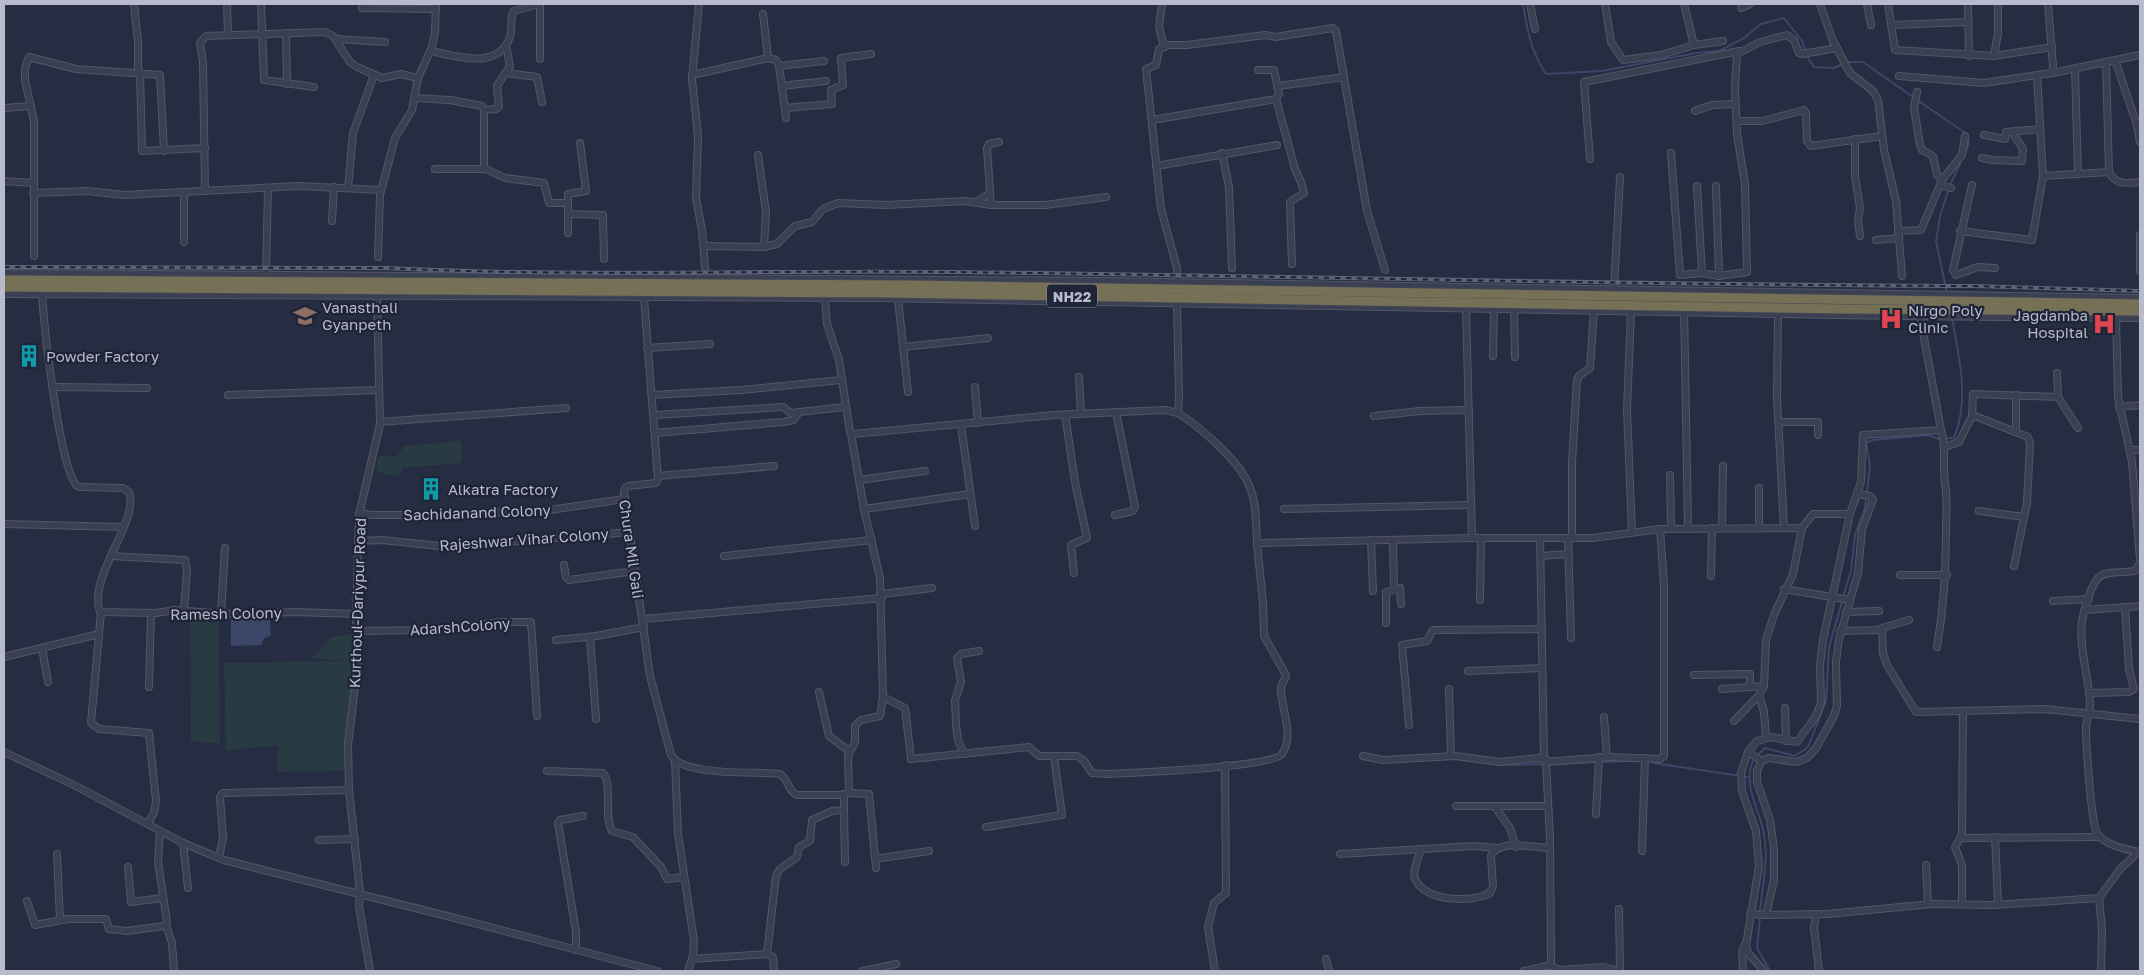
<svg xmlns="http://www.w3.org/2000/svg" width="2144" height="975" font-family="'Golos Text',sans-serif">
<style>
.green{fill:#283a42}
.water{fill:#3c4669}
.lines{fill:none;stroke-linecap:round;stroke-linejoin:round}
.stream{stroke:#3c4669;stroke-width:2}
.minor-casing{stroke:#525768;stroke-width:8}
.minor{stroke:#3a3f51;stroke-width:6}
.rail-casing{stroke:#5c6277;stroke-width:4}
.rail{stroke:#1f2436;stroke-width:2;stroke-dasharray:5.5;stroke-linecap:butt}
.highway-bridge-casing{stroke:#424758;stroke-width:11;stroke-linecap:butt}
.highway-bridge{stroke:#767057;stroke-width:9}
.labels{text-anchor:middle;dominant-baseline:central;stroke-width:4.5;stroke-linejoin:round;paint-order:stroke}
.shield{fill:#1f2436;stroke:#898e9e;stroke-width:1}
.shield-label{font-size:14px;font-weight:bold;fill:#b7bbcb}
.poi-label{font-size:15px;fill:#b7bbcb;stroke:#1f2436;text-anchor:start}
.street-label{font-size:15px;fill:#b7bbcb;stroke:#1f2436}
</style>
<rect width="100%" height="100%" fill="#262c41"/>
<!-- green -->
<g class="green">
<polygon points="461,441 461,463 403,468 399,476 385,475 376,469 379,456 397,456 404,446"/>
<polygon points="190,621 219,622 220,744 191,741"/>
<polygon points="353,634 355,661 350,771 278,772 278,745 226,751 224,663 346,661 312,658 331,637"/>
</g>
<!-- water -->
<polygon class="water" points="231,620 270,620 271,636 264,638 261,645 231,646"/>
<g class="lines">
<!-- stream -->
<g class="stream">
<path d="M1523,4C1527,29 1531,52 1546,74L1602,71L1696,53L1719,51L1744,38L1761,24L1784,18L1802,41L1808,58L1814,67L1834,68L1843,64"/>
<polyline points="1847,62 1863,62 1913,97"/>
<polyline points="1917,100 1967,134 1969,144 1950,185 1940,216 1936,242 1947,293"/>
<path d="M1867,493L1870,466L1866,443L1873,440L1929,435L1939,439L1954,438C1970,400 1959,357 1952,318"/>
<polyline points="1843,597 1851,571 1855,535 1865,508 1866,497"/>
<polyline points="1757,756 1765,748 1795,756 1808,747 1826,701 1829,647 1842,602"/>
<path d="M1754,759C1742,781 1757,806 1763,829C1770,858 1762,884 1760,912"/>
<polyline points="1602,762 1631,761"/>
<polyline points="1653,763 1748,777"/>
<polyline points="1560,764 1597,762"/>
<polyline points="1498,765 1545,764"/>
<polyline points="1760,917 1757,948 1770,971"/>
</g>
<defs>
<g id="minor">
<polyline points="134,4 138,41 138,72"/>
<polyline points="227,4 228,34"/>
<polyline points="261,4 264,80 314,87"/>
<polyline points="699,4 692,79 698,136 696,197 702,231 706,278"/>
<polyline points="1162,4 1159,27 1164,47"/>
<polyline points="1530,4 1535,29"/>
<polyline points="1605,4 1611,42 1623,60 1661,55 1694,45"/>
<polyline points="1684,4 1694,45 1723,41"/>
<polyline points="1820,4 1833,41 1850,73 1873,91 1878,100 1884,150 1896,201 1902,276"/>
<polyline points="1867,4 1871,25"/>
<polyline points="1888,4 1895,50 1994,56 2052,47"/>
<polyline points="1968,4 1969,56"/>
<path d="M2048,4L2053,66L2052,73L2037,75L2043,176L2109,172C2117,186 2126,183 2140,182"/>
<polyline points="362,8 435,9"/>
<polyline points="1741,8 1750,4"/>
<polyline points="1892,25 1968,22"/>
<polyline points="286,33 287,84"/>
<polyline points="336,39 385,42"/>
<path d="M431,51C456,56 498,71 510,37C513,28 509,18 514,11L539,4"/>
<polyline points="1994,56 1998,33 1998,4"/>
<polyline points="768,58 776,60 779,66 786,118"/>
<polyline points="540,59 540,4"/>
<polyline points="2115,60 2137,125 2140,142"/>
<polyline points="2106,62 2109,172"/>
<polyline points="779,66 824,61"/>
<polyline points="2075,70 2078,174"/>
<polyline points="140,72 142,151 205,148"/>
<polyline points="506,73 537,77 542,102"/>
<polyline points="2052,73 2140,55"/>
<polyline points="692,75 768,58 763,14"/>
<polyline points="1899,76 1984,83 2037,75"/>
<polyline points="782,86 826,81"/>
<polyline points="1278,86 1344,77"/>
<polyline points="1917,92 1914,108 1920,145 1922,150 1933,156 1937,175 1942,180"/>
<polyline points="415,98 450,100 482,106 484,110 484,168 505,178 544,183 549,203 568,203"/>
<polyline points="1276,99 1295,169 1301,182 1304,193 1290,202 1292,264"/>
<polyline points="4,108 31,106"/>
<polyline points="785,108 832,104 831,90 843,85 841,58 871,54"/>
<polyline points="484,110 496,109 499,107 497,86 510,66 506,45"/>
<polyline points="1695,111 1712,105 1735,104"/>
<polyline points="1152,120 1276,99 1279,94 1274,70 1258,70"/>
<polyline points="1737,121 1762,121 1804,110 1806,113 1807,141 1811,146 1882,136"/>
<polyline points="1984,135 2005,139 2006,132 2040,129"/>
<polyline points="1855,139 1855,176 1860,208 1858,221 1860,236"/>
<polyline points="1222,153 1229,187 1232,268"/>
<polyline points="1671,153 1680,275 1702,273"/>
<polyline points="758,155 766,212 764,247"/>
<polyline points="1982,158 1993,160 2022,161 2023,149 2012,132"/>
<polyline points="1590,159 1584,82 1739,51"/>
<polyline points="1156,166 1277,145"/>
<polyline points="435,169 485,169"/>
<polyline points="4,181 33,183"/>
<polyline points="1940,185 1951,188"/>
<polyline points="1972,185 1953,270 1956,275 1978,267 1995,268"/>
<polyline points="1697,186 1702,273 1719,276 1747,272 1745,184 1737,134 1735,89 1737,54 1760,42 1787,35 1794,40 1799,53 1802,54 1837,48"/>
<polyline points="1716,186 1719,276"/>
<polyline points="348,188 353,133 374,75"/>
<polyline points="205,191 203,62 200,43 206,36 325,32 333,36 350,62 357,67 382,78 401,74 418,78"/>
<polyline points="33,193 88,191 124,195 299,186 381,190"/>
<polyline points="976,202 990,193"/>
<polyline points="991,205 987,148 989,144 999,142"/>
<polyline points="568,214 603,215 604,259"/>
<polyline points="332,221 334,187"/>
<polyline points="1898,231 1921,230 1942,180 1962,155 1965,136"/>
<polyline points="1960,231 2032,240 2043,176"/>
<polyline points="568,233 568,194 586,191 580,143"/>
<polyline points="2140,235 2140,271"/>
<polyline points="1876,240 1899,238"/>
<polyline points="184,242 184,193"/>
<polyline points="704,246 764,247 777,244 795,226 812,222 823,209 838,203 886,205 965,201 991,205 1045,205 1106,197"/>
<polyline points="34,256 34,121 25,80 25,68 29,57 76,69 160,75 164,151"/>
<polyline points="378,257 380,195 395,138 412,110 418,78 432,47 435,32 436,4"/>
<polyline points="4,273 1102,281 2140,298"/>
<polyline points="266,275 268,188"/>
<polyline points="1178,283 1177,268 1161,209 1146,69 1156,65 1159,49 1169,45 1187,45 1265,35 1275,37 1333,28 1336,31 1367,211 1385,270"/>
<polyline points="1614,289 1620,177"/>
<path d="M42,293C44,325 59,467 77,486L81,487L123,488L129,492C140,521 87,577 100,612L156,613L175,610L224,614L296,612L356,614"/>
<polyline points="4,294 880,298 1895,316 2140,318"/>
<path d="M644,298L658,479L656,483L628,486L625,488L624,492L650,676L671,755C684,777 757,771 780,774C788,779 788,791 797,795H841L849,792L848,756L855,742V726L861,720L880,716L883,697L880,578L864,509L851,434"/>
<polyline points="825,299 827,324 839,360 850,432 853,434 1054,415 1165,410 1178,413"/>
<polyline points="898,299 908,392"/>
<path d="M1177,304L1179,397L1178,413C1200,427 1237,459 1248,483C1257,501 1256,524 1257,543L1472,538H1593L1660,529L1802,528L1793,574L1774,615L1766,640L1764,686L1759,695L1734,721"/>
<polyline points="1684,307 1688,528"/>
<polyline points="1466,308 1472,538"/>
<polyline points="1514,309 1515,357"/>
<polyline points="1631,311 1627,410 1632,532"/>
<polyline points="1778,313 1777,397 1784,528"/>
<polyline points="2116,317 2118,397 2132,462 2140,559"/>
<polyline points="903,347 988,338"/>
<polyline points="647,348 710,344"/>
<polyline points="1493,356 1494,306"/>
<polyline points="2057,373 2058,397 2078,428"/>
<polyline points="1079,377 1081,414"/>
<polyline points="53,387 147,388"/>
<polyline points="975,387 978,423"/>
<polyline points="228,395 379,390"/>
<polyline points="652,395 741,390 841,380"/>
<polyline points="2119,407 2140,405"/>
<polyline points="1065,414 1075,482 1087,538 1071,545 1074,573"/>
<polyline points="654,415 783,407 791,413 844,407"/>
<polyline points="1374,416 1420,411 1469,410"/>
<polyline points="1972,417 1973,394 2058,397"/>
<polyline points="380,422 566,408"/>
<polyline points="1779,422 1818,422 1818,435"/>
<polyline points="961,425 975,526"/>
<polyline points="2016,432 2016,395"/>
<polyline points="655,433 783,422 794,420 799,412"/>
<polyline points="1945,447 1959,442 1970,420 1975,416 2028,437 2030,444 2027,503 2014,566"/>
<polyline points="2130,450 2140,450"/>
<polyline points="1670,475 1671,528"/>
<polyline points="658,476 774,466"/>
<polyline points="859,480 925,471"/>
<polyline points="864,509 970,494"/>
<polyline points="1284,509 1471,505"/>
<polyline points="1979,511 2024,517"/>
<polyline points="359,513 371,515 424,515 543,511 624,499"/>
<polyline points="1115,515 1133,511 1135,507 1116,412"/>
<polyline points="4,524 123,527"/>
<polyline points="1722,528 1723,466"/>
<polyline points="1759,528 1759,488"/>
<polyline points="1802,528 1813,514 1850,514 1861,482 1863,435 1941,430 1920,316"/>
<polyline points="1540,538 1544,759"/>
<polyline points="1568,538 1571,638"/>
<polyline points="1572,538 1572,462 1577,380 1579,376 1590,368 1594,310"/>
<polyline points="1371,540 1373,591"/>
<polyline points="1393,540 1394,589"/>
<polyline points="358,541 382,540 449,547 630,532"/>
<polyline points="111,556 185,560 187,570 184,611"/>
<polyline points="724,556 872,540"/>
<polyline points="1541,556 1569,554"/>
<polyline points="564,565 566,577 569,580 635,571"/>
<polyline points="1900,575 1947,575"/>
<polyline points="1711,576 1712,528"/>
<polyline points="1784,589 1850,600"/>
<polyline points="882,594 932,588"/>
<polyline points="1480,600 1481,538"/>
<polyline points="2053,601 2089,599"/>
<polyline points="2085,610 2140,606"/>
<polyline points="101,612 91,723 99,729 149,733 156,801 154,812 148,824"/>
<polyline points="1846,612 1879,611"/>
<polyline points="221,614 225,548"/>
<polyline points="643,619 882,598"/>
<polyline points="1909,620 1882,628 1883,653 1887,665 1916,712 2045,709 2140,719"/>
<polyline points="1386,623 1386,592 1400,588 1401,604"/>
<polyline points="356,631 429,630 502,622 531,622 537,716"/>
<polyline points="1840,631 1882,630"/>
<polyline points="590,637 596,719"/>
<polyline points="556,640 596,636 644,627"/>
<path d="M1937,647C1944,606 1946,573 1946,532C1946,514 1948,501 1945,483C1942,465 1947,448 1941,430"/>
<polyline points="42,648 48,682"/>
<polyline points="4,657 99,634"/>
<polyline points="1468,671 1542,668"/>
<polyline points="1694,675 1750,674 1750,687 1764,686"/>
<polyline points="149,687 151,613"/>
<polyline points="1449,689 1451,756"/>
<polyline points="1722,689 1750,687"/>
<polyline points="819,692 829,736 849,751"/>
<polyline points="2089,693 2129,692 2134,689 2129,669 2125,607"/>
<polyline points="1759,695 1764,712 1766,737"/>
<path d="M883,697L905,708L911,759L1029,747L1039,756H1077L1084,761L1092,773L1108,774C1132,773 1274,767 1282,754C1295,735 1281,709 1281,689C1281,684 1285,680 1286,675L1264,636L1263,603L1257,543"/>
<polyline points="1785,708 1786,741"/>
<polyline points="1604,717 1607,757"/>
<polyline points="1409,725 1402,645 1427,641 1433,630 1542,629"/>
<polyline points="4,752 74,785 183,843 224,860 451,917 657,971"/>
<polyline points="1748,752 1762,761"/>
<polyline points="964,754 958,740 956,725 955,700 961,682 957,658 961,654 979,651"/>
<polyline points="1363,756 1383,760 1455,756 1500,762 1539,758 1547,760"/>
<polyline points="675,760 678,834 694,941 693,956 688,971"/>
<path d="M547,771L603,773C613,785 603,815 612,831L633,837L661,867L667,879L684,877"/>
<polyline points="848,793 869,794 876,868"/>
<polyline points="1456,806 1548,806"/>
<polyline points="1495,807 1510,828 1516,847"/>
<polyline points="844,810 845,862"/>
<polyline points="1596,814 1599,757"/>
<polyline points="986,827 1062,815 1054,757"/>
<polyline points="1995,837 1998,904"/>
<polyline points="1960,838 2100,837"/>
<polyline points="319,840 355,839"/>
<polyline points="183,843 188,888"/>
<path d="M1421,849C1419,856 1412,872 1415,879C1426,902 1471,903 1490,893L1493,886L1491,856C1499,838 1534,848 1550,848"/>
<polyline points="1642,851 1645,758"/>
<path d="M2138,852C2125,849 2104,845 2097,833C2091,822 2086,743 2086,727C2087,718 2091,709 2090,701C2088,674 2079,649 2082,621C2084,609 2090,588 2098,578C2105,570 2124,573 2135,571L2140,563"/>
<polyline points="57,854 60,920"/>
<polyline points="1340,854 1473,846 1498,848"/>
<polyline points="219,858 223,838 220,797 223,793 349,790"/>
<polyline points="875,859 929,851"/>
<polyline points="1926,865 1928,904"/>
<polyline points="128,867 131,902 163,898"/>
<polyline points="27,901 35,925 68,919 106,919 109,929 127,931 164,926 167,922 158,862 160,831"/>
<polyline points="1962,904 1962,865 1955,847 1962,835 1963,711"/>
<polyline points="1619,909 1620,971"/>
<polyline points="1750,914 1766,915 1774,880 1774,849 1770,820 1757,782 1757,770 1762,761 1769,758 1796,762 1807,758 1816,748 1834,716 1837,706 1836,662 1839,639 1858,573 1862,529 1873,500 1870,496 1857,494"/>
<polyline points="1816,914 1814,928 1819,971"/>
<polyline points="1766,915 1828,914 1931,904 1994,905 2099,898"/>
<polyline points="166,925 172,943 174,971"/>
<polyline points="576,950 576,932 558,823 560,820 583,816"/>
<polyline points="767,954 776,876 780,869 797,857 799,847 810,841 812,820 832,811 844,810 844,794"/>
<polyline points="692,959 767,954 773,957 774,971"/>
<polyline points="1326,959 1329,971"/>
<polyline points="370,971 359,906 360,893 349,790 348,745 358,661 356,618 359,515 380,424 377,295"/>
<polyline points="863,971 896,964"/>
<polyline points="1215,971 1208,927 1214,903 1226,893 1225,765"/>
<polyline points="1524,971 1551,965"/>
<polyline points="1619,971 1604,967 1561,970 1554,968 1551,965 1550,838 1546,762 1607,757 1660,759 1664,756 1664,585 1660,529"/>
<polyline points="1743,971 1742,952 1745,944"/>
<polyline points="1764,971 1748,953 1746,945 1759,866 1756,831 1742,791 1741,773 1748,752 1757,741 1771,737 1797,742 1816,716 1821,703 1820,665 1823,640 1850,514"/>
<polyline points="2101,971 2102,930 2099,898 2121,868 2140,851"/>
</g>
</defs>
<!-- minor casing -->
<use href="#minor" class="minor-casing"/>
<!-- minor -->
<use href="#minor" class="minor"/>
<defs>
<path id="rail" d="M4,267L385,268C574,277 763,270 952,272C1292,276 1633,285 1973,286L2140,291"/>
</defs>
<!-- rail casing -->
<use href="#rail" class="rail-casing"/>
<!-- rail -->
<use href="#rail" class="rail"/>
<defs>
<g id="highway-bridge">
<polyline points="4,280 910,285 2140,304"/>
<polyline points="4,287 886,293 1845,309 2140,311"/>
</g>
</defs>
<!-- highway-bridge casing -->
<use href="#highway-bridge" class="highway-bridge-casing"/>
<!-- highway-bridge -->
<use href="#highway-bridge" class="highway-bridge"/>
</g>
<!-- icons -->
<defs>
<symbol id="school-bare" viewBox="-9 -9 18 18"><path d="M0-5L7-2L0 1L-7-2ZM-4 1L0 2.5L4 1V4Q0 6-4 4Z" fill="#8d6e63" stroke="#1f2436" stroke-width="2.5" paint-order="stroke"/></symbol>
<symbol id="hospital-bare" viewBox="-9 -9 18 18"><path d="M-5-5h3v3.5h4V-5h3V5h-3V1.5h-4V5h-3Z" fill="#e0444e" stroke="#1f2436" stroke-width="2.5" paint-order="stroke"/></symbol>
<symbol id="building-bare" viewBox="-9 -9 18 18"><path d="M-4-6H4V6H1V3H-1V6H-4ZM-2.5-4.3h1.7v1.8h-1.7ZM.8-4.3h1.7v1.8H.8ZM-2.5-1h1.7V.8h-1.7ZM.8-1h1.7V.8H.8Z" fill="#0f9aa8" stroke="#1f2436" stroke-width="2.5" paint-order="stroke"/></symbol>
</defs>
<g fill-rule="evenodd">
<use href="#school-bare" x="289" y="300" width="32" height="32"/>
<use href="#hospital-bare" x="1875" y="303" width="32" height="32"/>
<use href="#hospital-bare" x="2088" y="308" width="32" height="32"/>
<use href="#building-bare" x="13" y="340" width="32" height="32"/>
<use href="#building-bare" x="415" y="473" width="32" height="32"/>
</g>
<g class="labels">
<!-- shield labels -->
<rect class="shield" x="1047" y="284.5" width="50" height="23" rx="4"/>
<g class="shield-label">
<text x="1072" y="296">NH22</text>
</g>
<!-- poi labels -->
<g class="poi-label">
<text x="322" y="307">Vanasthali<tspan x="322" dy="17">Gyanpeth</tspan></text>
<text x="1908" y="310">Nirgo Poly<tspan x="1908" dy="17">Clinic</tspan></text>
<text x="2088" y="315" text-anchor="end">Jagdamba<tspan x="2088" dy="17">Hospital</tspan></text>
<text x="46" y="356">Powder Factory</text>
<text x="448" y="489">Alkatra Factory</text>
</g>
<!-- street labels -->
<g class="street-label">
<text transform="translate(477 512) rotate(-2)">Sachidanand Colony</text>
<text transform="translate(524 539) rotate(-4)">Rajeshwar Vihar Colony</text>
<text transform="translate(632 549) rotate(82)">Chura Mil Gali</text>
<text transform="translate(357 603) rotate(-88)">Kurthoul-Dariypur Road</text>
<text transform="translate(226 613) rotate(-1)">Ramesh Colony</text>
<text transform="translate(460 626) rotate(-4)">AdarshColony</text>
</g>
</g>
<!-- border -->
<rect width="2144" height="975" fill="none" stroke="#b7bbcb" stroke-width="10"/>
</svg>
